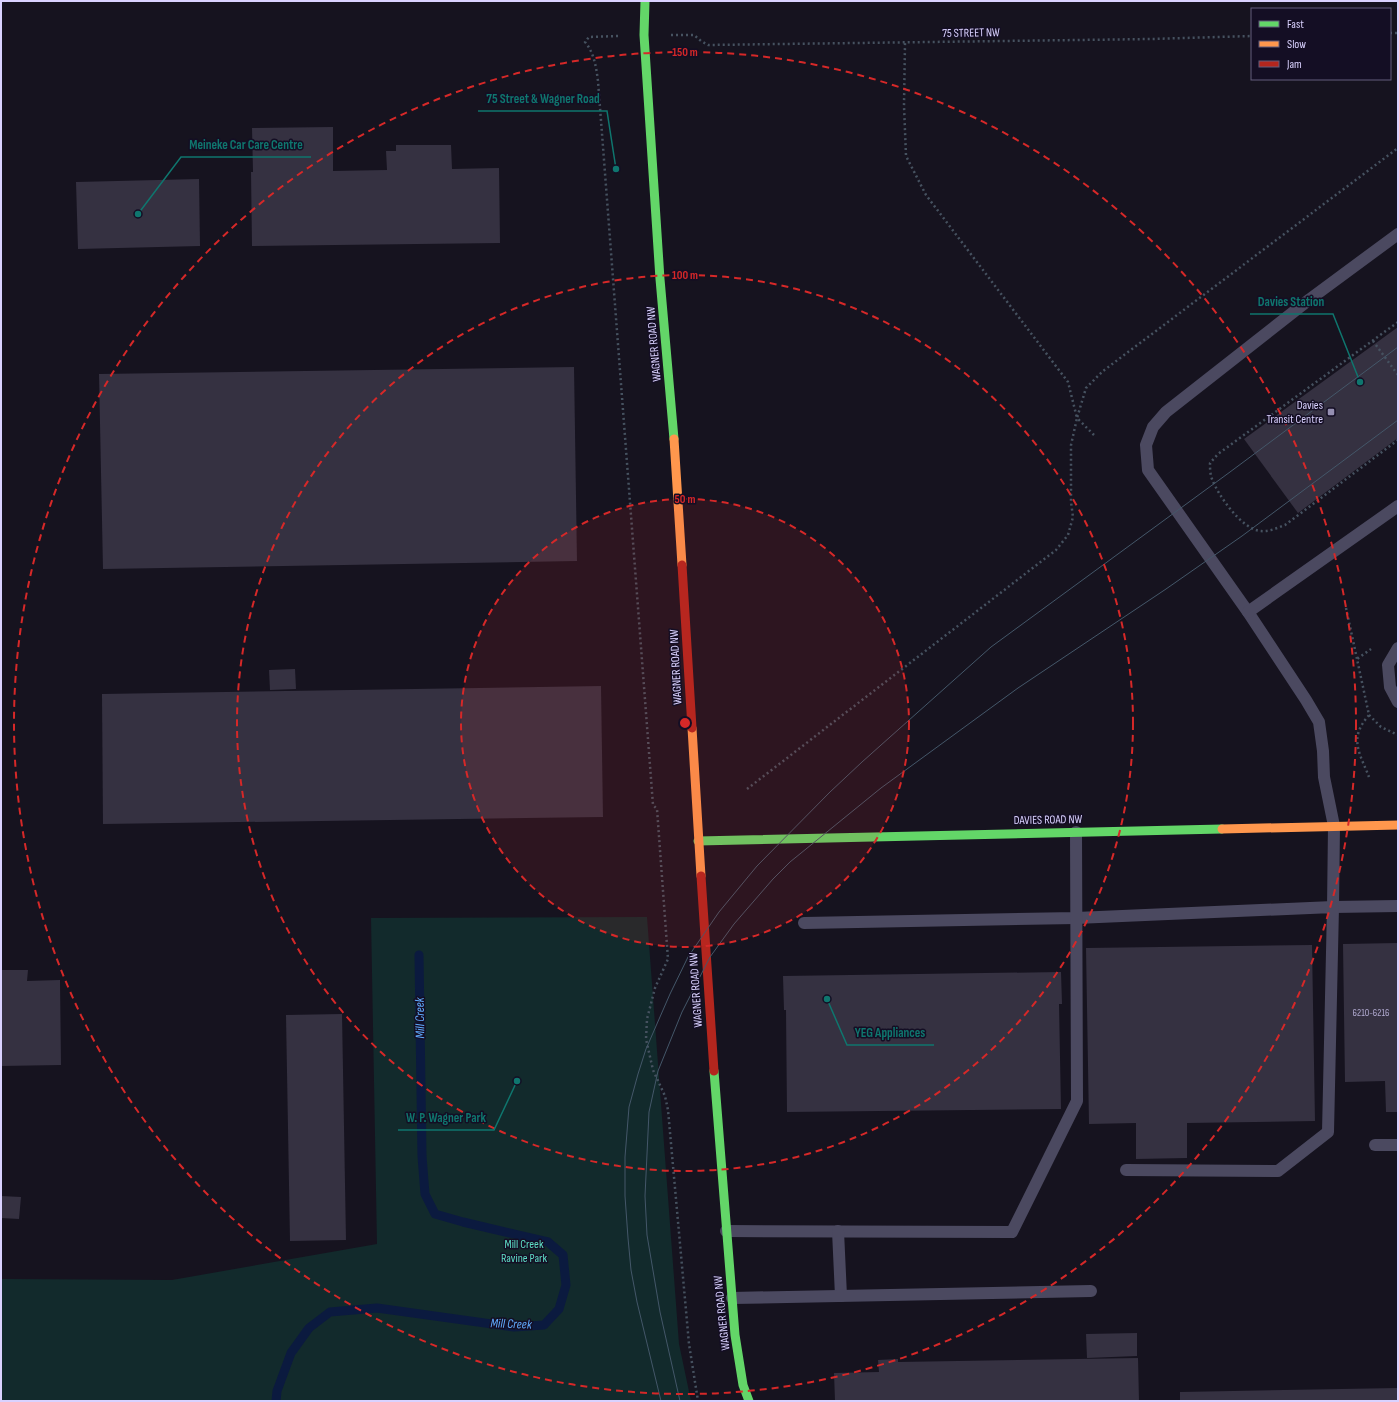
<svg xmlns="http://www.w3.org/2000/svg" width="1399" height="1402" font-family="'Sofia Sans Condensed',sans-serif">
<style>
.green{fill:#122a2c}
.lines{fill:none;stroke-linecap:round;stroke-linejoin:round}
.stream{stroke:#0b1a3f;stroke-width:9}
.building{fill:#353141}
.path{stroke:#465260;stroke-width:2.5;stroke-dasharray:2 3;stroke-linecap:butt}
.lane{stroke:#4b4960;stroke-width:12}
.fast{stroke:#63d668;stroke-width:9}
.slow{stroke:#ff974d;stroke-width:9}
.jam{stroke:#b3261e;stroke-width:9}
.tram{stroke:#445769;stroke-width:1}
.ring{fill:none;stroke:#d62828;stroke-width:2;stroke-dasharray:7 5}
.poi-dot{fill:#958fb1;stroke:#140e24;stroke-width:1.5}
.labels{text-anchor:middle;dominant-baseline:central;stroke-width:3;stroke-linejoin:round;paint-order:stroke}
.number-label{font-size:10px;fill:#b1aad0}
.street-label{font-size:12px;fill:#dad2ff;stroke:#140e24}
.poi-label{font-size:12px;fill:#dad2ff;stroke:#140e24;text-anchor:end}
.park-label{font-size:12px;fill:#5edfc7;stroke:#140e24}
.water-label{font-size:13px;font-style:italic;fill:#60acff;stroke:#140e24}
.centre{fill:#d62828;stroke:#140e24;stroke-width:2}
.ring-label{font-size:12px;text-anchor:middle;font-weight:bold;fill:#d62828;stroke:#140e24;stroke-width:3;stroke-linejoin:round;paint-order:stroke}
.leader{fill:none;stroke:#0f766e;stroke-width:1.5}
.callout-dot{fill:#0f766e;stroke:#140e24;stroke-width:1.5}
.callout-label{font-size:13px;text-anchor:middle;font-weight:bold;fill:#0f766e;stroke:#140e24;stroke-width:3;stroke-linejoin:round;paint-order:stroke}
</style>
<rect width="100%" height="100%" fill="#16131f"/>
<!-- green -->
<polygon class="green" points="647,917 679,1344 691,1401 1,1401 1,1279 172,1280 377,1244 371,918"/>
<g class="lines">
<!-- stream -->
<polyline class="stream" points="276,1401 277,1391 291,1353 309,1328 330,1312 377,1308 514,1327 544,1325 559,1309 566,1285 563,1255 548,1242 463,1222 435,1214 425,1194 422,1156 419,955"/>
</g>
<!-- building -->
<g class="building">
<polygon points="333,127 333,171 387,170 386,151 396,151 396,145 451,145 452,169 499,168 500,243 252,246 251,172 253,172 252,128"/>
<polygon points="199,179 200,246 78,249 76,182"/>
<polygon points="1398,327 1398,438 1298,513 1244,439"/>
<polygon points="574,367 577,561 103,569 99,374"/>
<polygon points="295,669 296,689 270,690 269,670"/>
<polygon points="601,686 603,817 103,824 102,694"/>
<polygon points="1398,943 1398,1112 1386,1112 1385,1081 1345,1082 1343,944"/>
<polygon points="1312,945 1315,1121 1187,1123 1187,1158 1136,1159 1136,1123 1089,1124 1086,948"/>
<polygon points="1,970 28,970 27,981 60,980 61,1065 1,1066"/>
<polygon points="1061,972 1062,1004 1059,1004 1061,1109 787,1112 786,1010 784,1010 783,976"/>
<polygon points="342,1014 346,1240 290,1241 286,1015"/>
<polygon points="1,1196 21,1197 19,1219 1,1218"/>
<polygon points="1137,1333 1137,1356 1087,1358 1086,1334"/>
<polygon points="1138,1358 1139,1401 835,1401 834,1373 879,1372 878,1360 898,1359 898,1362"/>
<polygon points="1398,1388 1398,1401 1180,1401 1180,1392"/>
</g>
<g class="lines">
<!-- path -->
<g class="path">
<polyline points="1390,33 1398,33"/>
<polyline points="671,35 694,35 701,41 708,45 1151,39 1252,36"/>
<path d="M618,36L589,37L585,42C594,53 596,66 598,81L653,805L657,809L668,959L655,988L647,1019L646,1039L653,1070L665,1096L668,1110L689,1344L698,1401"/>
<path d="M1398,322L1218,454L1210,463C1210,468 1210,474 1212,479C1218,495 1242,530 1261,531C1269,532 1277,528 1285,525L1398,440"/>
<polyline points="1373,341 1398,375"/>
<polyline points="1094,435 1077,418 1086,388 1103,371 1398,148"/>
<polyline points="1346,608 1357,659"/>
<polyline points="1369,715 1381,727 1398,735"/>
<path d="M1369,777C1364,763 1353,746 1359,731C1361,725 1365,720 1369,715L1357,659L1371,649"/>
<polyline points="747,789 1056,550 1068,535 1073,517 1071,502 1071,445 1077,418 1068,382 926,195 906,156 904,106 905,43"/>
</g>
<!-- lane -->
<g class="lane">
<polyline points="1398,234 1310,299 1166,412 1153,427 1146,445 1148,470 1248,612 1306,700 1319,722 1323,751 1324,777 1334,826 1333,907 1398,906"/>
<polyline points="1248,612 1398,506"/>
<polyline points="1398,648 1388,665 1390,687 1398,702"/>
<polyline points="804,923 1076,918 1333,907 1328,1132 1278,1171 1126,1170"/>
<polyline points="1375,1145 1398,1145"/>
<polyline points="726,1231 1012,1232 1077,1101 1076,832"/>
<polyline points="838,1231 841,1296"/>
<polyline points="732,1298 1091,1291"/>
</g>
<!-- fast -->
<g class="fast">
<polyline points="645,1 644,35 660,279 674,439"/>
<polyline points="698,841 1222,829"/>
<polyline points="714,1071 735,1335 743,1385 749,1401"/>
</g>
<!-- slow -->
<g class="slow">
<polyline points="674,439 682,565"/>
<polyline points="692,728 701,876"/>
<polyline points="1222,829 1398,825"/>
</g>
<!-- jam -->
<g class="jam">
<polyline points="682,565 692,728"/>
<polyline points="701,876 714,1071"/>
</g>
<!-- tram -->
<g class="tram">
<polyline points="661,1401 637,1302 631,1270 628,1238 625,1196 625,1157 629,1107 638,1074 646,1049 670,994 688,957 719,912 757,866 830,792 862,762 991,647 1230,472 1398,347"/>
<polyline points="680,1401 660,1312 647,1235 645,1196 649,1112 658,1071 682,1012 710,957 734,924 773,879 790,862 881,788 1018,688 1166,589 1242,536 1398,420"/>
</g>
</g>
<!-- distance rings -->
<circle cx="685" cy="723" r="224" fill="#d62828" fill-opacity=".12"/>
<g class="ring">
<circle cx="685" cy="723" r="224"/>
<circle cx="685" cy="723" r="448"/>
<circle cx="685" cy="723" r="671"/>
</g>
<!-- markers -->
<rect class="poi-dot" x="1327" y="408" width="8" height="8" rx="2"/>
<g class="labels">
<!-- number labels -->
<g class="number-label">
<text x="1371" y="1013">6210-6216</text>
</g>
<!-- street labels -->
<g class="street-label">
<text transform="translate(971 33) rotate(-1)">75 STREET NW</text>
<text transform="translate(654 344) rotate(-95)">WAGNER ROAD NW</text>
<text transform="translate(676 667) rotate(-93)">WAGNER ROAD NW</text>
<text transform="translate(1048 820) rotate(-1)">DAVIES ROAD NW</text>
<text transform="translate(696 990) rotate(-94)">WAGNER ROAD NW</text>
<text transform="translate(722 1313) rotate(-96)">WAGNER ROAD NW</text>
</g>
<!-- poi labels -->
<g class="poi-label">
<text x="1323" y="405">Davies<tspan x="1323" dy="14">Transit Centre</tspan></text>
</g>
<!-- park labels -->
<g class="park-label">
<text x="524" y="1244">Mill Creek<tspan x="524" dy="14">Ravine Park</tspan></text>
</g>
<!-- water labels -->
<g class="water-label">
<text transform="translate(420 1018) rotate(-91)">Mill Creek</text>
<text transform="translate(511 1324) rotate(2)">Mill Creek</text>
</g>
</g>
<circle cx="685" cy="723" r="6" class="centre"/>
<g class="ring-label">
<text x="685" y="56">150 m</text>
<text x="685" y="279">100 m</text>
<text x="685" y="503">50 m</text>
</g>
<!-- callouts -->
<path class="leader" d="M616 169L607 111H478M138 214L181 157H311M1360 382L1333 314H1250M827 999L847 1045H934M517 1081L494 1130H398"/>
<g class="callout-dot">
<circle cx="616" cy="169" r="4"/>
<circle cx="138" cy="214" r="4"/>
<circle cx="1360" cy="382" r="4"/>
<circle cx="827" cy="999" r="4"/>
<circle cx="517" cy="1081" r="4"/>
</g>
<g class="callout-label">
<text x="543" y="103">75 Street &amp; Wagner Road</text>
<text x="246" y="149">Meineke Car Care Centre</text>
<text x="1291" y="306">Davies Station</text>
<text x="890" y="1037">YEG Appliances</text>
<text x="446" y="1122">W. P. Wagner Park</text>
</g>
<!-- border -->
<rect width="1399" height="1402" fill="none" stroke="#dad2ff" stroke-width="4"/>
<!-- legend -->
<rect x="1251" y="8" width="140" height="72" fill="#140e24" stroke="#635c7c"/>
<rect x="1259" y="21" width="20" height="6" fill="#63d668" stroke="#635c7c"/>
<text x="1287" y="28" font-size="12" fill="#dad2ff">Fast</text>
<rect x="1259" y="41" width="20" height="6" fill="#ff974d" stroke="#635c7c"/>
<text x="1287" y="48" font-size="12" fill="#dad2ff">Slow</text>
<rect x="1259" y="61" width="20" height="6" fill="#b3261e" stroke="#635c7c"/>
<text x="1287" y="68" font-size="12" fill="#dad2ff">Jam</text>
</svg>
